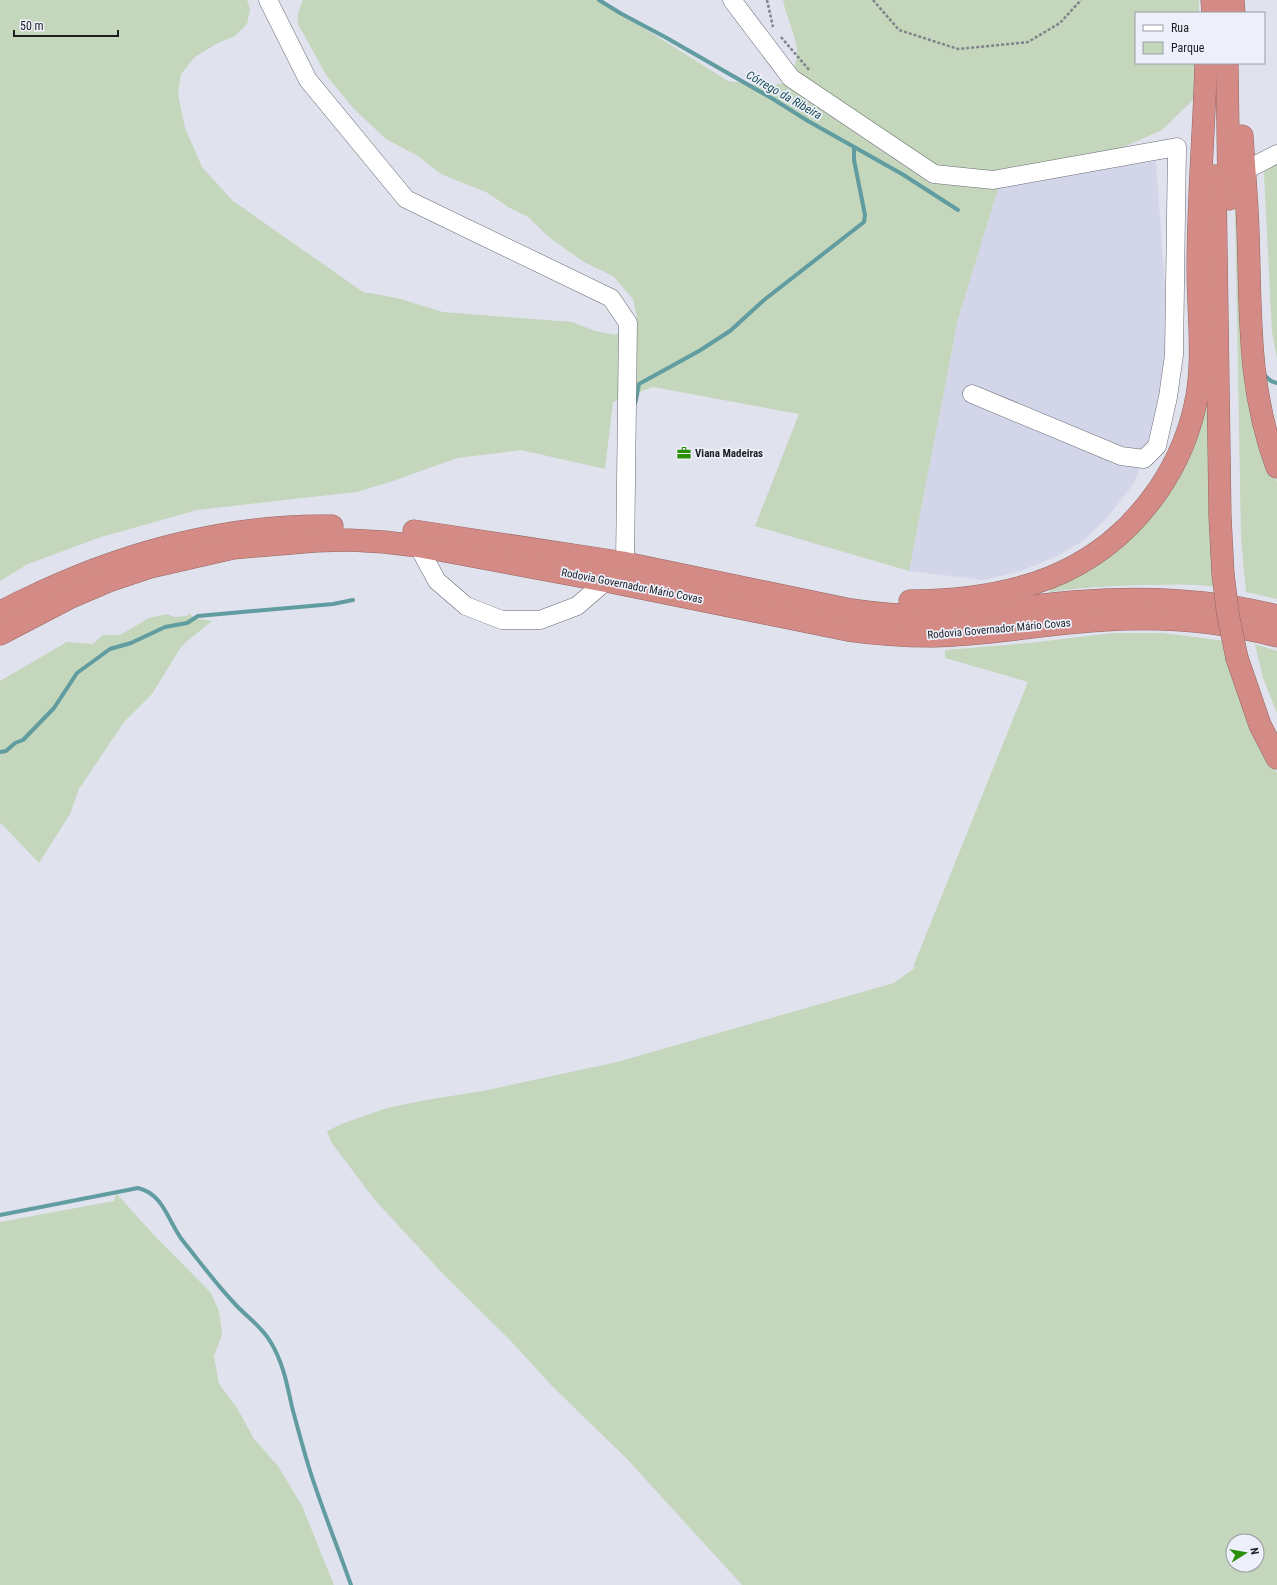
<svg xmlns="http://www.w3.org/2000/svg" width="1277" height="1585" font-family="'Roboto Condensed',sans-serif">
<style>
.built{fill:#d3d6e9}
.green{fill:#c4d6bb;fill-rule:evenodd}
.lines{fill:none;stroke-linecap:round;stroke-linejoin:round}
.stream{stroke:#609ca0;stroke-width:4}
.minor-casing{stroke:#676973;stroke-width:19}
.highway-casing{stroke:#946562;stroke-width:23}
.path{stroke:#81838b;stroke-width:2.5;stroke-dasharray:3 2;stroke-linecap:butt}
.minor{stroke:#fff;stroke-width:18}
.highway{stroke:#d48b85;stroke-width:22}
.highway-bridge-casing{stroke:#946562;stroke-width:23;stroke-linecap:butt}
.highway-bridge{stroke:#d48b85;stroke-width:22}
.labels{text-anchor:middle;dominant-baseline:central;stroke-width:3.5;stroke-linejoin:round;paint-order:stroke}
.poi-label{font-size:11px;font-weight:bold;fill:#1d1e22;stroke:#edf0fb;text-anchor:start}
.street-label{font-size:11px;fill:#1d1e22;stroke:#edf0fb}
.water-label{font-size:12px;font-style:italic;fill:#1f5357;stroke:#edf0fb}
</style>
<rect width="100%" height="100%" fill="#e0e2ee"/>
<!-- built -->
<polygon class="built" points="1156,161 1167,317 1165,361 1157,428 1134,483 1107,518 1082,542 1057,556 1021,571 984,580 909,571 958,319 999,186"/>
<!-- green -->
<g class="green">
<path d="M0,0H247L250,9L247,24L235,36L216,44L195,57L181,74L178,94L185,128L202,167L233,201L363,292L397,298L443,312L572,322L595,331L615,335L630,329L637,317L633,299L613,276L584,262L550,238L528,217L508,207L488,193L441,174L418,156L386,139L354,109L326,75L298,24V13L303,0H599L728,81L768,86L784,83C787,76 794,68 796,61C801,43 786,18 783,0H1199V13H1136V63H1200L1201,88L1190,103L1162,130L1119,149L999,186L958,319L909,571L755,526L799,414L653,387L613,402L605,469L521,450L457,458L393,481L356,492L197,510L101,537L28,564L0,581Z"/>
<polygon points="1263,155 1277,164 1277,359 1272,332"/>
<polygon points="1235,209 1240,209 1268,457 1277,482 1277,599 1246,592 1241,537"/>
<path d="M1207,386L1217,587C1196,584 1176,584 1155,585C1120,585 1085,587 1050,592L1049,585L1120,543Z"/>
<polygon points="189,613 194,618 212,621 186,642 179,650 152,694 124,722 79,789 70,814 39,863 1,823 0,824 0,681 67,642 93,644 103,635 120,635 149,618 167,614 174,617 187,616"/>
<path d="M1113,633H1162L1226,641L1268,757L1277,773V1585H742L628,1460L552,1386L509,1339L444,1275L374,1199L331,1142L327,1131L344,1123L387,1108L426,1100L483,1091L617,1062L894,983L916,967H913L1028,682L945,658V650L1029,643ZM1233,1541H1257V1565H1233Z"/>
<polygon points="1255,644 1277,651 1277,713 1263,678"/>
<polygon points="116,1193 153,1234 211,1293 219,1311 222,1335 214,1356 219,1384 237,1408 254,1439 278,1466 302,1506 334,1585 0,1585 0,1222 114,1201"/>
</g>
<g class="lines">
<!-- stream -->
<g class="stream">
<polyline points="599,0 620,13 665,37 773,99 808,121 902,174 958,210"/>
<polyline points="1263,374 1271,381 1277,383"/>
<polyline points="634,406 636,400 639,384 699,351 730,331 764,300 864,222 865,215 854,160 854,147"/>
<polyline points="0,752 6,751 15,743 23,740 54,708 77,673 110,649 131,643 165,627 187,623 198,616 333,604 353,600"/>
<path d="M0,1215L138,1188C164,1194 168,1222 183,1241C200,1262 216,1284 235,1304C246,1316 262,1327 270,1341C283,1362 287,1384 292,1407C298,1429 304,1452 311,1474C323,1511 338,1548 351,1585"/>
</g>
<defs>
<g id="minor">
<polyline points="268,0 308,80 406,199 611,298 628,323 625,563"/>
<polyline points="732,0 791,78 934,174 993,180 1177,147 1174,355 1168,397 1157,446 1144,459 1121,456 972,394"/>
<polyline points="1244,171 1277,154"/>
<polyline points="418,546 437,581 466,606 502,620 540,620 577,606 606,581"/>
</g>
<g id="highway">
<polyline points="1212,0 1213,13"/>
<polyline points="1233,0 1234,13"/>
<polyline points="1227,63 1229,199"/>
<path d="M1242,136C1244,167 1247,199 1248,230C1251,314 1247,387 1277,467"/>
<polyline points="1215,176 1220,516 1223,574"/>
<path d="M414,531L625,563L851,610C878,614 905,616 933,616C979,615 1026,606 1072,602C1141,596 1209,599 1277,616"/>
<path d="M910,601C1011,600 1099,577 1159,489C1178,461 1191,429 1197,396C1204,354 1198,311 1198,269C1198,201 1204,132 1206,63"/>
<path d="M0,613C14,604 29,598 44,591C132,550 234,524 332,526"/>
<path d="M0,634L69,598L111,580L150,567L233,548L316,541L349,540L384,542L418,546L606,581L848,630C876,634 904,636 933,636C990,635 1048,623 1105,620C1163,616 1221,621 1277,636"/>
<polyline points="1237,658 1260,725 1277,758"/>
</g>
</defs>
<!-- minor casing -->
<use href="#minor" class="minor-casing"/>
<!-- highway casing -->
<use href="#highway" class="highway-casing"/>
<!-- path -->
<g class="path">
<polyline points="767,0 773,27"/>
<polyline points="873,0 899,30 958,49 1028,42 1060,23 1081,0"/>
<polyline points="781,37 810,71"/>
</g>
<!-- minor -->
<use href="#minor" class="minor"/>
<!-- highway -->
<use href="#highway" class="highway"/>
<defs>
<polyline id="highway-bridge" points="1223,574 1228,615 1237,658"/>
</defs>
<!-- highway-bridge casing -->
<use href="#highway-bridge" class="highway-bridge-casing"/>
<!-- highway-bridge -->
<use href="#highway-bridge" class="highway-bridge"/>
</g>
<!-- icons -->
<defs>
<symbol id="office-bare" viewBox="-9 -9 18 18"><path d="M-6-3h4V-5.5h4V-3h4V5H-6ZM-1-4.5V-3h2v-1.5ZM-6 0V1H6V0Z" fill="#2c8f09" stroke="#edf0fb" stroke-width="2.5" paint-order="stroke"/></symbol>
</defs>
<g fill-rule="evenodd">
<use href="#office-bare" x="674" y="443" width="20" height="20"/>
</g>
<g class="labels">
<!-- poi labels -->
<g class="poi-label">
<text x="695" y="453">Viana Madeiras</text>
</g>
<!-- street labels -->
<g class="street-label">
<text transform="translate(632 586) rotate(11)">Rodovia Governador Mário Covas</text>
<text transform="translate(999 629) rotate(-5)">Rodovia Governador Mário Covas</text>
</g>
<!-- water labels -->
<g class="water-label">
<text transform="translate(784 95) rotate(30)">Córrego da Ribeira</text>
</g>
</g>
<!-- legend -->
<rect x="1135" y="12" width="130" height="52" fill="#edf0fb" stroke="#9a9ca4"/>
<rect x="1143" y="25" width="20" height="6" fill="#ffffff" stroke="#9a9ca4"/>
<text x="1171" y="32" font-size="12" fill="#1d1e22">Rua</text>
<rect x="1143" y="42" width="20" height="12" fill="#c4d6bb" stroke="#9a9ca4"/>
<text x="1171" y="52" font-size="12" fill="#1d1e22">Parque</text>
<!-- north arrow -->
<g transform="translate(1245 1553) rotate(79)"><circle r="19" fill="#edf0fb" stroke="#9a9ca4"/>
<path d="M0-3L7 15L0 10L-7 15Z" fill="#2c8f09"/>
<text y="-6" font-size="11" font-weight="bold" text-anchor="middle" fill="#1d1e22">N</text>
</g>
<!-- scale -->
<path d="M14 30v6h104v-6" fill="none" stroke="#1d1e22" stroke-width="2"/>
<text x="20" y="30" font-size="12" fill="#1d1e22" stroke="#edf0fb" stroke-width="3" paint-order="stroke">50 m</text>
</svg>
